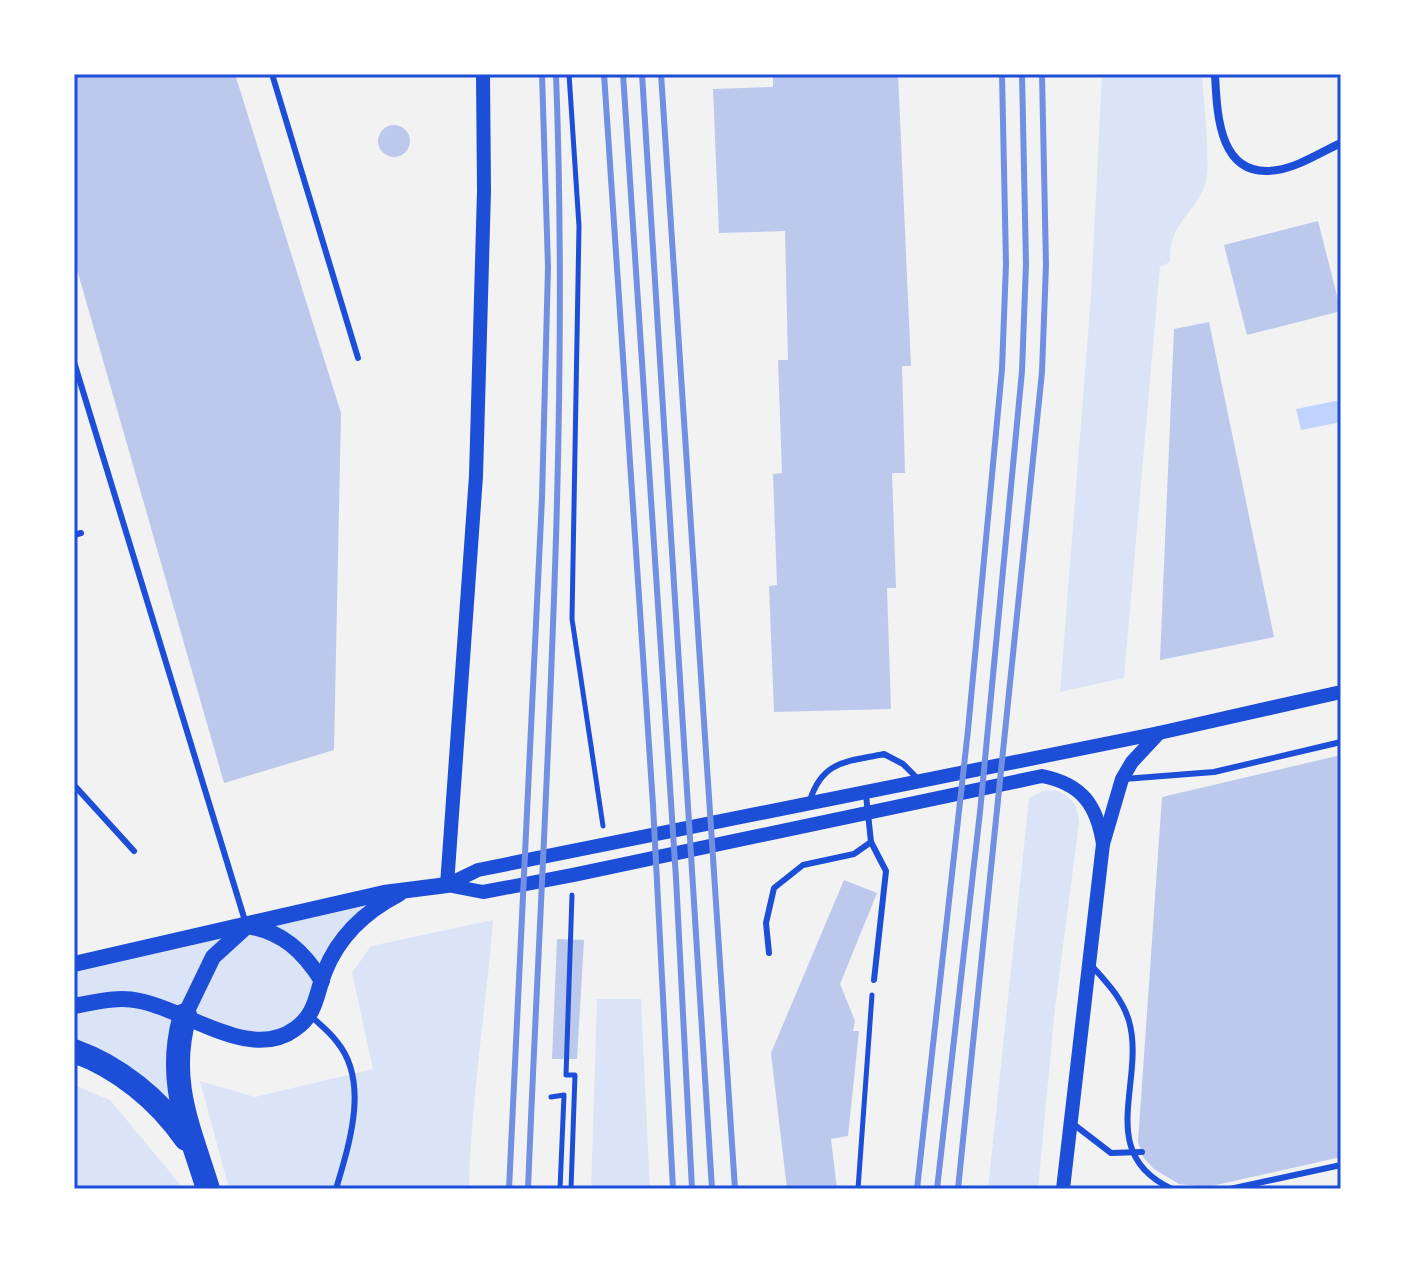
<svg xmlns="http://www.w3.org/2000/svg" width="1415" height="1263" font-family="Quicksand,sans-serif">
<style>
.green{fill:#dbe4f7}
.water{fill:#bfd3fe}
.building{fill:#bdc9ec}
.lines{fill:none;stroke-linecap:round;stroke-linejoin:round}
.path{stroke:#1d4ed8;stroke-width:5}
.service{stroke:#1d4ed8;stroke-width:6}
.minor{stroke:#1d4ed8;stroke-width:8}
.tertiary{stroke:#1d4ed8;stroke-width:14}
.secondary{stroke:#1d4ed8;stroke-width:16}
.motorway{stroke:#1d4ed8;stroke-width:24}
.rail{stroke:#7290e2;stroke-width:6}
.neatline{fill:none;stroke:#1d4ed8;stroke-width:3}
</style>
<rect width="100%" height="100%" fill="#f2f2f2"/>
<!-- green -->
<g class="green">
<path d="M1102,74H1202C1203,98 1212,166 1205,185C1192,218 1169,222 1170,262L1160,267L1124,678L1060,692L1091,295Z"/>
<path d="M1055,790C1072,797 1078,804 1079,823L1055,1008L1038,1189H988L1029,798L1042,791Z"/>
<polygon points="384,893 349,932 315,1005 268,1040 186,1016 186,1138 74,1051 74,964"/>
<path d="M493,920C486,1010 471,1099 469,1189H229L200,1081L255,1097L373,1069L352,973L371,946Z"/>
<polygon points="597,999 641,999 650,1189 591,1189"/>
<polygon points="74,1085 110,1100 179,1183 180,1189 74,1189"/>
</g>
<!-- water -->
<polygon class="water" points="1341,400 1341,422 1301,430 1296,409"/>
<!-- building -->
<g class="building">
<polygon points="74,74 235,74 341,413 334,750 224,783 74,259"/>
<polygon points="773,74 898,74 911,366 902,366 905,473 892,473 896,588 887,588 891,709 774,712 769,586 777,585 773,474 782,473 778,360 788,360 785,231 719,233 713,89 773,87"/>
<circle cx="394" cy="141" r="16"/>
<polygon points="1318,221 1341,311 1247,335 1224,245"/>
<polygon points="1209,322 1274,637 1160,660 1174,329"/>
<polygon points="1341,755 1341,1157 1207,1187 1179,1184 1154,1169 1143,1157 1138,1142 1162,797"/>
<polygon points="844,880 877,893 840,984 855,1021 853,1031 859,1031 848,1136 831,1139 837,1189 787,1189 771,1053"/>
<polygon points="557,939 584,940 577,1059 552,1059"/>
</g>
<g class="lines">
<!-- path -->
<g class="path">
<polyline points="569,74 579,226 572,619 603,826"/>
<polyline points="551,1097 564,1095 560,1189"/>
<polyline points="571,1189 575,1075 566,1075 572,895"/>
<polyline points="858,1189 872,995"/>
</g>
<!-- service -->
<g class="service">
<polyline points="272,74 358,358"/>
<polyline points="74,362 246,924"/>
<polyline points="74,535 81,533"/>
<polyline points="1124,779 1214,772 1341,742"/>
<polyline points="74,785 134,851"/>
<polyline points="866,795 871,842 886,871 874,980"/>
<path d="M810,800C823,760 847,762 884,754L903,764L919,780"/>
<polyline points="769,953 766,923 774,888 803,865 854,854 871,842"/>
<path d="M1091,965C1107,983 1122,998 1129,1021C1146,1081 1094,1153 1172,1189"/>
<path d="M310,1015C319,1024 330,1032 337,1042C370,1082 349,1145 336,1189"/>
<polyline points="1072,1123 1111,1153 1142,1152"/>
<polyline points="1230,1189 1341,1165"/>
</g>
<!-- minor -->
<path class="minor" d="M1215,74C1217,112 1218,180 1277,170C1298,167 1321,152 1341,143"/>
<!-- tertiary -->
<g class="tertiary">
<polyline points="447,885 478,870 1159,733 1341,692"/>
<polyline points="447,885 476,476 484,191 483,74"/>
<path d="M447,885L483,892L573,875L1042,776C1082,784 1097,805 1103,844"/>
<polyline points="1063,1189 1103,844 1122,779 1132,762 1159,733"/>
</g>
<!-- secondary -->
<g class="secondary">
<polyline points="74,964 384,893 447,885"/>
<path d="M74,1006C97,1002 117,996 140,1001C187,1010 250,1062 295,1029C317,1014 316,993 325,971C339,936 366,911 399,894"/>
<path d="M185,1015L213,957L247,926C282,931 304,952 322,981"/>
</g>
<!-- motorway -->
<g class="motorway">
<path d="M185,1015C166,1081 189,1127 208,1189"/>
<path d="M74,1051C119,1067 159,1100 186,1139"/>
</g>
<!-- rail -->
<g class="rail">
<polyline points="604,74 653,805 673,1189"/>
<polyline points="623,74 676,878 692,1189"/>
<polyline points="642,74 712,1189"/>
<polyline points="661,74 735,1189"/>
<polyline points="509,1189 542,498 548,267 542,74"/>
<path d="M528,1189C543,818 570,446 556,74"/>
<polyline points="917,1189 968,730 1002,369 1006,264 1002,74"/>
<polyline points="937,1189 980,812 1022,371 1026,264 1022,74"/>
<polyline points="958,1189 1042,372 1046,265 1042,74"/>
</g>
</g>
<!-- border -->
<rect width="1415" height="1263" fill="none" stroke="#ffffff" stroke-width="152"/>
<rect x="76" y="76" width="1263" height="1111" class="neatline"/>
</svg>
